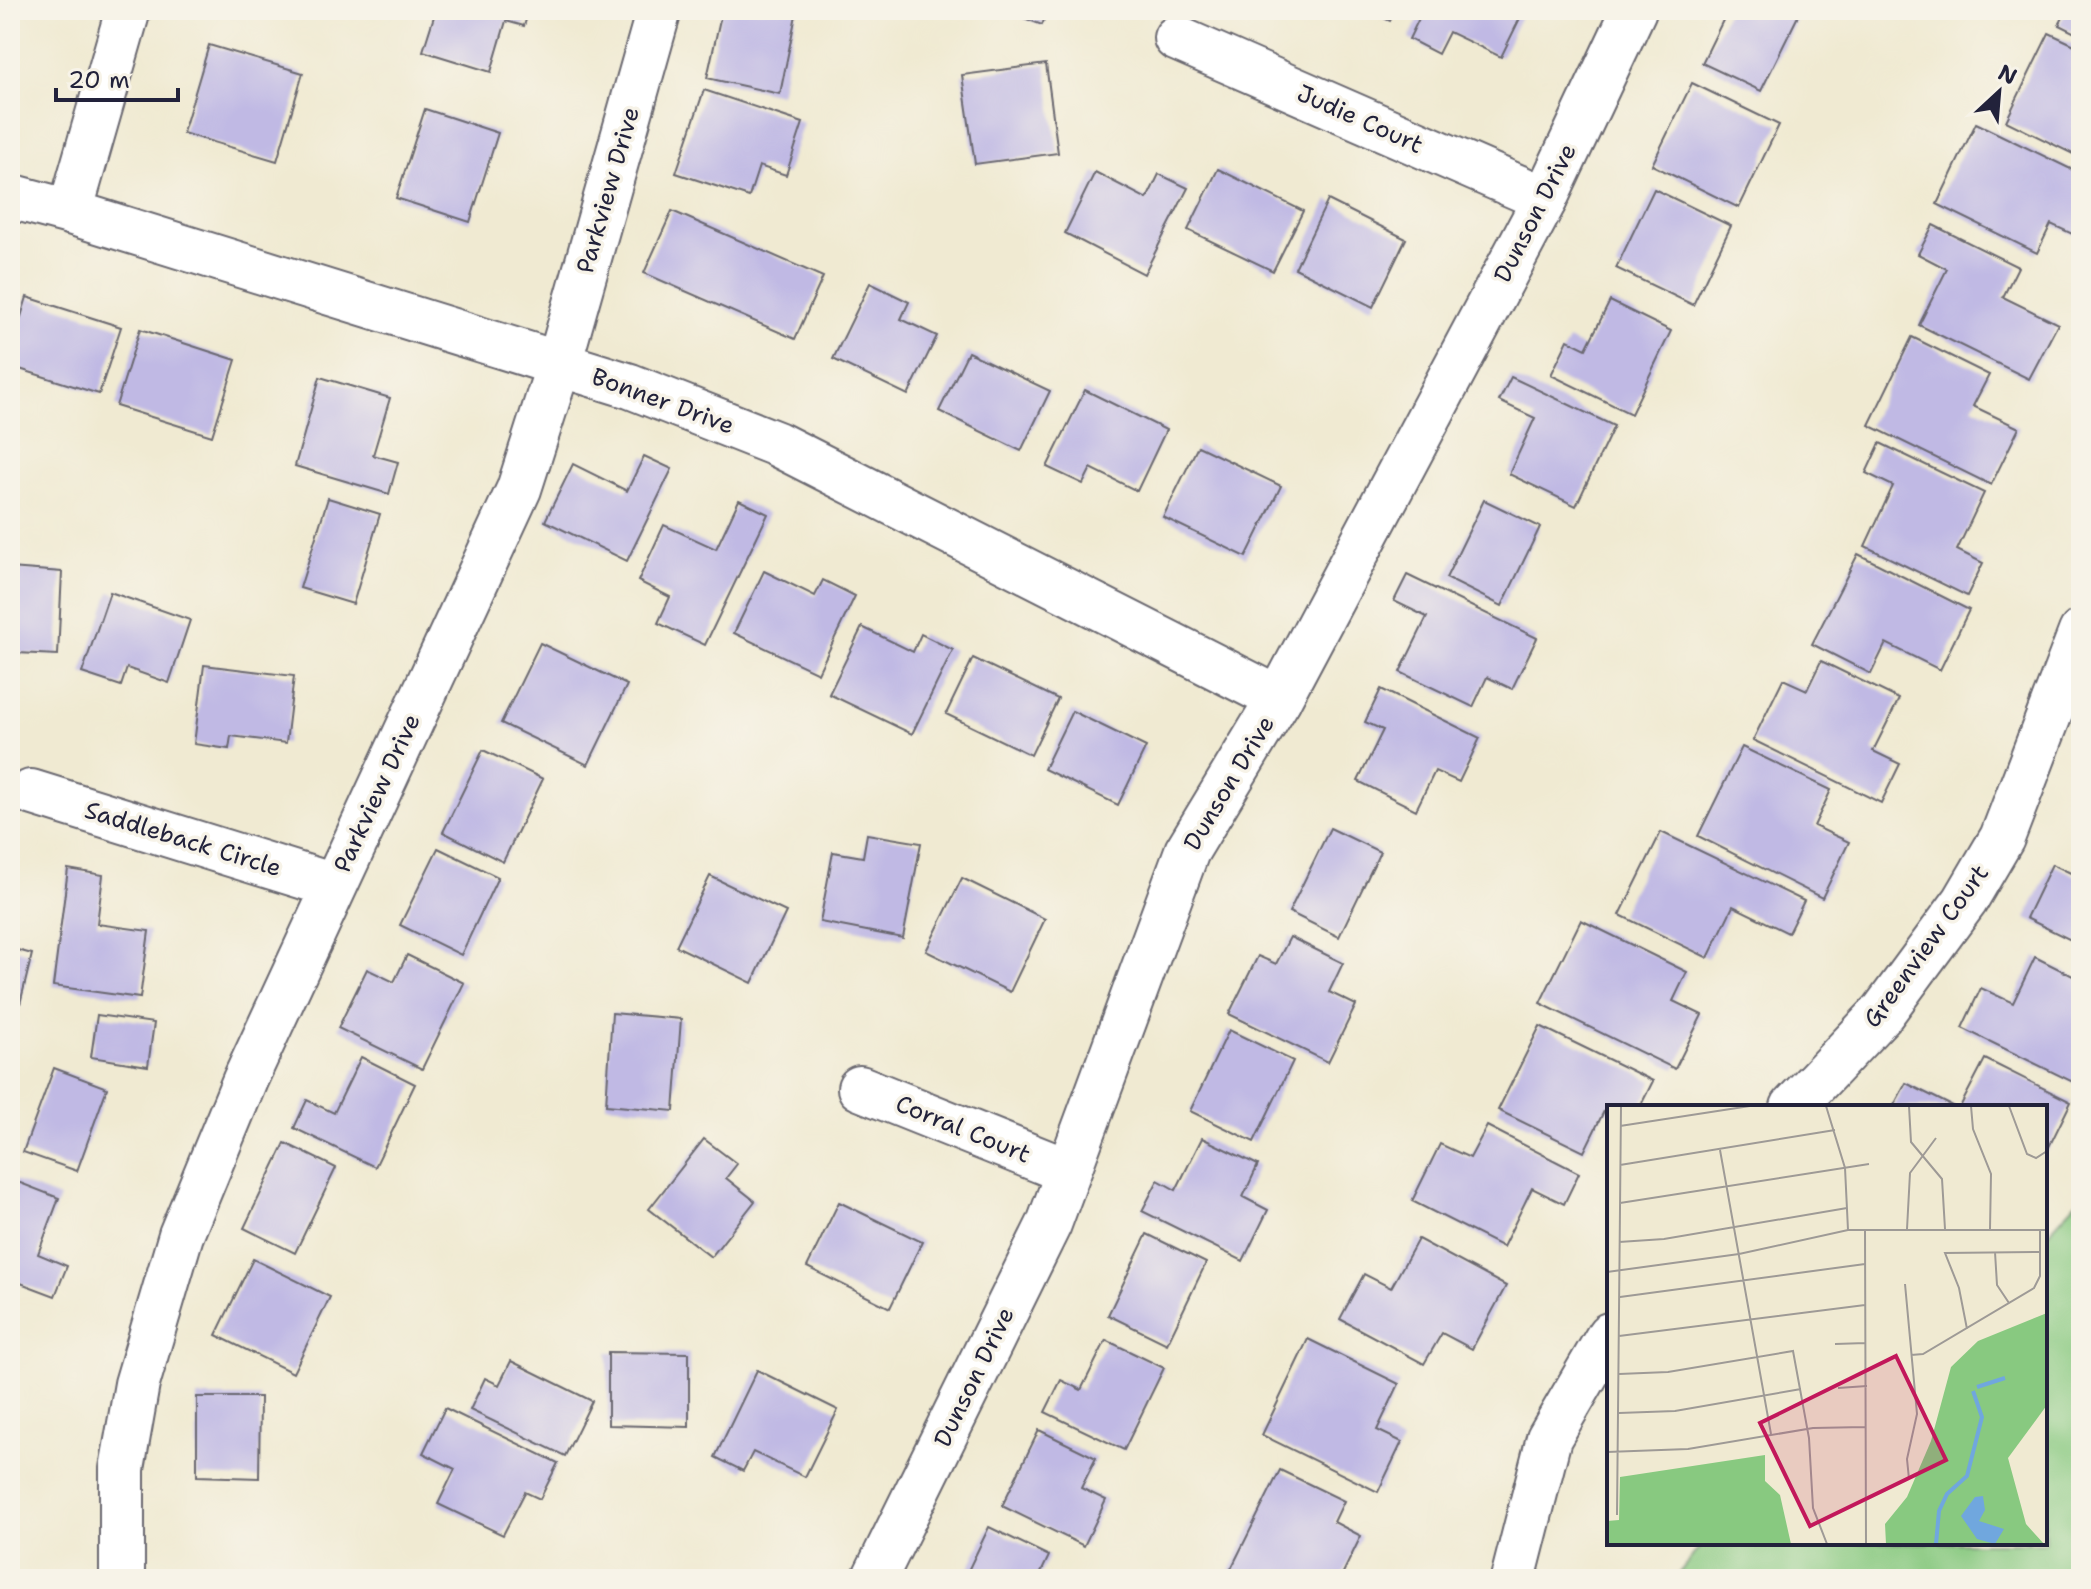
<svg xmlns="http://www.w3.org/2000/svg" width="2091" height="1589" font-family="'Shantell Sans',sans-serif">
<style>
.green{fill:#88c980;stroke:#55765e;stroke-width:2}
.building{fill:#c0b9e4}
.lines{fill:none;stroke-linecap:round;stroke-linejoin:round}
.minor-casing{stroke:#6a6870;stroke-width:48}
.minor{stroke:#fff;stroke-width:44}
.labels{text-anchor:middle;dominant-baseline:central;stroke-width:7;stroke-linejoin:round;paint-order:stroke}
.street-label{font-size:24px;fill:#22223b;stroke:#f7f3e8}
.inset-river{fill:none;stroke:#70a7de;stroke-width:4}
.inset-road{fill:none;stroke:#9e9a96;stroke-width:2}
.view{fill:#c2185b;fill-opacity:0.15;stroke:#c2185b;stroke-width:4}
.inset-edge{fill:none;stroke:#22223b;stroke-width:4}
</style>
<rect width="100%" height="100%" fill="#f7f3e8"/>
<filter id="ink" filterUnits="userSpaceOnUse"><feTurbulence type="fractalNoise" baseFrequency=".0125" numOctaves="2"/><feDisplacementMap in="SourceGraphic" scale="16" xChannelSelector="R" yChannelSelector="G"/><feConvolveMatrix kernelMatrix="1 2 1 2 8 2 1 2 1" color-interpolation-filters="sRGB"/></filter>
<filter id="wash" filterUnits="userSpaceOnUse"><feTurbulence type="fractalNoise" baseFrequency=".006" numOctaves="4" result="noise"/><feDisplacementMap in="SourceGraphic" scale="32" xChannelSelector="R" yChannelSelector="G"/><feGaussianBlur stdDeviation="1.8" result="paint"/><feColorMatrix in="noise" values="0 0 0 0 0 0 0 0 0 0 0 0 0 0 0 0 0 1.4 0 .05"/><feComposite in="paint" operator="in"/></filter>
<g filter="url(#wash)">
<rect width="100%" height="100%" fill="#f0ead2"/>
<!-- green -->
<polygon class="green" points="2081,1197 2081,1579 1674,1579 1703,1543 2045,1543 2045,1236"/>
<g id="blocks">
<!-- building -->
<g class="building">
<polygon points="436,10 529,10 524,26 506,21 491,72 423,51"/>
<polygon points="722,10 797,10 780,94 707,78"/>
<polygon points="1003,10 1048,10 1042,25"/>
<polygon points="1367,10 1395,10 1390,21"/>
<polygon points="1423,10 1524,10 1501,57 1449,32 1438,54 1409,39"/>
<polygon points="1728,10 1801,10 1761,91 1702,63"/>
<polygon points="2067,10 2081,10 2081,36 2059,25"/>
<polygon points="2049,33 2081,48 2081,158 2006,121"/>
<polygon points="209,45 303,73 277,161 183,133"/>
<polygon points="1046,64 1058,153 975,164 962,75"/>
<polygon points="1692,83 1779,125 1739,208 1652,165"/>
<polygon points="704,90 803,123 786,175 759,166 749,197 676,173"/>
<polygon points="425,109 498,133 470,222 396,198"/>
<polygon points="1976,123 2081,174 2081,238 2051,224 2037,253 1937,204"/>
<polygon points="1218,169 1303,211 1273,271 1188,230"/>
<polygon points="1095,172 1147,199 1159,174 1188,188 1144,274 1065,233"/>
<polygon points="1654,189 1731,226 1693,305 1616,268"/>
<polygon points="1328,200 1406,239 1373,307 1295,268"/>
<polygon points="672,211 823,277 795,339 644,273"/>
<polygon points="1933,225 2018,267 2003,297 2058,324 2029,379 1919,325 1947,269 1918,254"/>
<polygon points="870,283 909,302 901,319 937,336 908,395 833,359"/>
<polygon points="27,297 121,327 99,394 10,366 10,353"/>
<polygon points="1610,301 1671,331 1631,414 1551,375 1568,340 1586,349"/>
<polygon points="140,329 236,360 212,436 116,406"/>
<polygon points="1912,337 1989,375 1973,406 2019,428 1991,485 1869,425"/>
<polygon points="968,352 1050,391 1021,451 939,411"/>
<polygon points="320,377 390,398 373,455 398,462 389,494 295,466"/>
<polygon points="1511,377 1614,426 1576,506 1509,474 1535,418 1499,401"/>
<polygon points="1085,390 1166,430 1137,491 1091,468 1083,484 1047,467"/>
<polygon points="1880,443 1984,493 1957,550 1983,563 1967,596 1865,546 1893,486 1866,473"/>
<polygon points="1198,446 1281,486 1246,557 1163,517"/>
<polygon points="644,456 672,469 627,561 545,521 573,464 627,491"/>
<polygon points="328,498 380,514 353,604 300,588"/>
<polygon points="739,500 768,514 705,645 658,623 670,597 638,581 664,525 716,549"/>
<polygon points="1484,500 1540,527 1502,606 1446,578"/>
<polygon points="1858,554 1969,610 1940,670 1886,643 1871,674 1812,644"/>
<polygon points="10,568 62,572 58,655 17,653 18,633 10,633"/>
<polygon points="764,571 815,596 823,580 855,596 818,673 734,633"/>
<polygon points="1407,575 1537,638 1512,689 1487,677 1473,707 1400,672 1427,617 1394,601"/>
<polygon points="110,592 190,620 169,683 127,668 121,686 82,673"/>
<polygon points="862,627 913,652 921,634 953,650 912,734 829,694"/>
<polygon points="540,643 627,685 588,765 501,723"/>
<polygon points="973,658 1058,699 1031,755 946,714"/>
<polygon points="1821,661 1899,699 1873,751 1900,764 1881,803 1753,740 1783,679 1807,690"/>
<polygon points="204,665 294,676 286,743 231,736 229,749 194,744"/>
<polygon points="1381,689 1480,738 1459,782 1435,771 1416,810 1358,781 1383,730 1365,722"/>
<polygon points="1072,711 1146,747 1118,805 1044,769"/>
<polygon points="1742,747 1831,790 1814,826 1849,842 1822,898 1698,836"/>
<polygon points="483,750 543,779 503,862 443,832"/>
<polygon points="1330,828 1380,852 1339,937 1289,912"/>
<polygon points="1661,832 1804,901 1788,933 1733,906 1708,958 1620,915"/>
<polygon points="867,834 921,843 903,938 820,922 833,852 863,857"/>
<polygon points="438,848 498,877 461,955 400,925"/>
<polygon points="2052,864 2081,878 2081,945 2026,918"/>
<polygon points="68,869 103,875 97,924 149,931 140,998 53,986"/>
<polygon points="710,876 786,912 752,983 676,946"/>
<polygon points="962,878 1045,919 1010,992 926,951"/>
<polygon points="1581,920 1687,972 1673,1001 1702,1015 1675,1069 1540,1003"/>
<polygon points="1290,937 1343,963 1329,992 1356,1005 1328,1062 1229,1014 1258,956 1276,964"/>
<polygon points="10,948 32,954 14,1029 10,1028"/>
<polygon points="407,955 464,983 422,1069 338,1028 367,969 394,982"/>
<polygon points="2035,957 2081,980 2079,1085 1962,1028 1981,988 2013,1003"/>
<polygon points="612,1013 681,1019 674,1111 606,1105"/>
<polygon points="97,1015 154,1023 148,1066 91,1057"/>
<polygon points="1540,1026 1653,1081 1640,1107 1609,1107 1609,1113 1604,1111 1584,1152 1498,1110"/>
<polygon points="1229,1030 1293,1061 1254,1142 1190,1111"/>
<polygon points="361,1057 415,1084 375,1167 294,1128 307,1100 334,1113"/>
<polygon points="1985,1059 2071,1102 2047,1151 2045,1150 2045,1107 1960,1107"/>
<polygon points="54,1068 107,1088 77,1171 23,1152"/>
<polygon points="1906,1083 1954,1107 1893,1107"/>
<polygon points="1487,1126 1579,1173 1564,1204 1532,1188 1503,1247 1412,1201 1440,1144 1470,1158"/>
<polygon points="1202,1138 1258,1165 1243,1197 1268,1210 1243,1261 1142,1211 1158,1180 1176,1190"/>
<polygon points="704,1139 737,1164 726,1178 755,1201 711,1257 649,1209"/>
<polygon points="285,1143 336,1168 295,1253 244,1228"/>
<polygon points="10,1179 59,1198 38,1254 67,1266 55,1296 10,1279"/>
<polygon points="839,1202 922,1242 890,1308 807,1267"/>
<polygon points="1147,1234 1206,1263 1167,1344 1108,1315"/>
<polygon points="1418,1239 1506,1286 1472,1349 1442,1333 1424,1364 1340,1319 1364,1274 1391,1288"/>
<polygon points="253,1259 330,1297 293,1373 216,1335"/>
<polygon points="1308,1339 1399,1384 1377,1430 1402,1442 1378,1492 1262,1435"/>
<polygon points="1106,1340 1164,1368 1124,1450 1045,1412 1061,1380 1081,1390"/>
<polygon points="608,1352 689,1353 689,1427 608,1425"/>
<polygon points="511,1361 592,1401 565,1456 470,1410 485,1378 499,1385"/>
<polygon points="757,1370 838,1410 805,1477 753,1452 743,1471 715,1457"/>
<polygon points="197,1397 260,1397 259,1478 197,1476"/>
<polygon points="445,1408 558,1463 540,1499 525,1492 503,1535 438,1504 455,1469 423,1453"/>
<polygon points="1039,1430 1096,1458 1081,1488 1106,1500 1084,1546 1002,1506"/>
<polygon points="1280,1470 1344,1501 1334,1522 1361,1536 1340,1579 1226,1579"/>
<polygon points="989,1527 1049,1556 1038,1579 964,1579"/>
</g>
</g>
</g>
<g filter="url(#ink)">
<use href="#blocks" fill-opacity="0" stroke="#6a6870" stroke-width="2"/>
<g class="lines">
<defs>
<g id="minor">
<polyline points="1176,38 1545,199"/>
<polyline points="10,196 70,212 630,386 777,444 1279,699"/>
<polyline points="70,212 128,10"/>
<polyline points="31,792 334,886"/>
<polyline points="860,1088 1067,1171"/>
<polyline points="1793,1107 1883,1012 1965,901 2002,838 2081,632"/>
<polyline points="122,1579 122,1469 137,1384 181,1235 245,1080 519,489 559,364 659,10"/>
<polyline points="874,1579 1049,1224 1187,851 1279,699 1545,199 1634,10"/>
<polyline points="1513,1579 1549,1438 1609,1335"/>
</g>
</defs>
<!-- minor casing -->
<use href="#minor" class="minor-casing"/>
<!-- minor -->
<use href="#minor" class="minor"/>
</g>
</g>
<g class="labels">
<!-- street labels -->
<g class="street-label">
<text transform="translate(1360 119) rotate(24)">Judie Court</text>
<text transform="translate(608 190) rotate(-74)">Parkview Drive</text>
<text transform="translate(1535 213) rotate(-63)">Dunson Drive</text>
<text transform="translate(663 401) rotate(20)">Bonner Drive</text>
<text transform="translate(1229 783) rotate(-59)">Dunson Drive</text>
<text transform="translate(377 793) rotate(-65)">Parkview Drive</text>
<text transform="translate(183 839) rotate(17)">Saddleback Circle</text>
<text transform="translate(1926 946) rotate(-54)">Greenview Court</text>
<text transform="translate(963 1129) rotate(22)">Corral Court</text>
<text transform="translate(974 1377) rotate(-64)">Dunson Drive</text>
</g>
</g>
<!-- overview -->
<g transform="translate(1607 1105)">
<rect width="440" height="440" fill="#f0ead2"/>
<path d="M440,208V300L401,353L419,419L437,439H279L278,419L300,392L324,336L344,262L371,236ZM158,350V376L173,390L184,439H0V416L12,415L13,372Z" fill="#88c980"/>
<path d="M376,391L378,405L372,416L397,424L388,439L370,434L354,411L368,392Z" fill="#70a7de"/>
<path class="inset-river" d="M370,282L398,273M329,439L332,406L340,389L360,371L375,312L366,286"/>
<path class="inset-road" d="M219,1L238,63L241,125M302,1L304,37L335,74L338,124M364,1L366,24L384,69L383,124M402,1L420,49L429,53L440,46M13,21L143,1M113,45L164,329M13,60L228,25M13,98L262,59M258,124L259,439M300,124L303,68L329,33M12,137L57,134L240,103M388,147L390,180L402,198M0,167L132,149L241,125H440M298,179L310,309L300,354L302,374M13,192L258,159M360,224L352,183L338,148L433,147M12,231L258,200M228,239L259,238M304,250L316,249L427,183L433,171V125M12,269L61,267L186,246L202,333L206,403L220,439M231,283L260,281M12,308L68,306L194,284M0,347L81,344L206,323L258,322M10,410L14,1"/>
<path class="view" d="M289,251L339,355L203,421L153,318Z"/>
<rect width="440" height="440" class="inset-edge"/>
</g>
<!-- margin -->
<rect width="2091" height="1589" fill="none" stroke="#f7f3e8" stroke-width="40"/>
<!-- north arrow -->
<g transform="translate(1999 92) rotate(26)" stroke="#f7f3e8" stroke-width="6" paint-order="stroke">
<path d="M0-6L14 30L0 20L-14 30Z" fill="#22223b"/>
<text y="-12" font-size="22" font-weight="bold" text-anchor="middle" fill="#22223b">N</text>
</g>
<!-- scale -->
<path d="M56 88v12h122v-12" fill="none" stroke="#22223b" stroke-width="4"/>
<text x="68" y="88" font-size="24" fill="#22223b" stroke="#f7f3e8" stroke-width="6" paint-order="stroke">20 m</text>
</svg>
